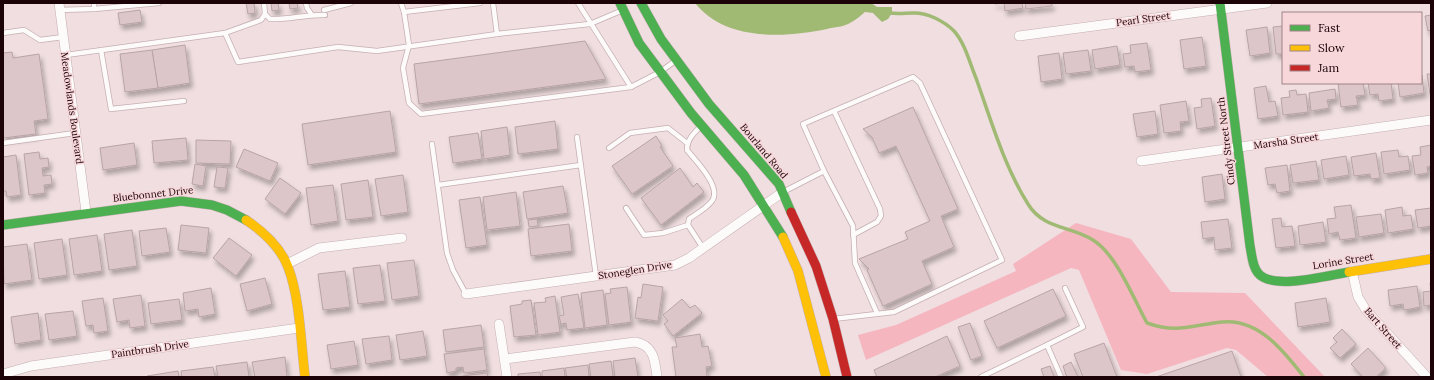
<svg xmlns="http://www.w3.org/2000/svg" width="1434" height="380" font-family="Lora,serif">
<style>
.green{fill:#f5b6c0}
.water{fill:#a0ba74}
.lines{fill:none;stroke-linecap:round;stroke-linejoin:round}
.stream{stroke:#a0ba74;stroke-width:3.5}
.building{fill:#dcc6c9;stroke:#b8a4a6;filter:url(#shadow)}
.lane-casing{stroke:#c5afb2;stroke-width:6}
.street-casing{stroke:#c5afb2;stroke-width:10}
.fast-casing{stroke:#c5afb2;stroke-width:10}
.slow-casing{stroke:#c5afb2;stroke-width:10}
.jam-casing{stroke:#c5afb2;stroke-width:10}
.lane{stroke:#fdfafa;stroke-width:4.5}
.street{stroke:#fdfafa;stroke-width:9}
.fast{stroke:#4caf50;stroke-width:9}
.slow{stroke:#ffc107;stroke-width:9}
.jam{stroke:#c62828;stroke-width:9}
.labels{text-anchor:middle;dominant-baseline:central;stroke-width:3;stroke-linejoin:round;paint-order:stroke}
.street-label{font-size:10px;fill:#1b0308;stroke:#f7d7da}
</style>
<defs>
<filter id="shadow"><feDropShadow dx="2.5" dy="4.5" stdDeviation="2" flood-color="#0004"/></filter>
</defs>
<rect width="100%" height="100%" fill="#f0dee0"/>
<!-- green -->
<polygon class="green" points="1076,223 1131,239 1171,292 1245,293 1325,377 1268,377 1236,350 1227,348 1147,374 1121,370 1079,270 1071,268 866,360 858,335 896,325 1016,271 1013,264"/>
<!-- water -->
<path class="water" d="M695,3H871L877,7H892V13L888,19L882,22L873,13L865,12C860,16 856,20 850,23C844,27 834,27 827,29C784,38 725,41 695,3Z"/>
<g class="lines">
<!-- stream -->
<path class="stream" d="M890,13C897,14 906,13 914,13C928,13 944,21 954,31C965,43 970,64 976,78C991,120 1004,166 1028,204C1043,229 1071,226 1093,240C1117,255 1133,298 1147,323C1178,334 1192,325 1222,322C1258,318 1284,351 1304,377"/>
</g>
<!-- building -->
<g class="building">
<polygon points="246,3 254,3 255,13 248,14"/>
<polygon points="271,3 278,3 279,10 272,11"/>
<polygon points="289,3 297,3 298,8 290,9"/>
<polygon points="994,3 1022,3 1023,8 1005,11 1004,3 995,4"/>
<polygon points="1025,3 1052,3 1052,6 1026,9"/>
<polygon points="140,10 142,22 120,25 118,13"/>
<polygon points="1431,15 1431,30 1428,31 1425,16"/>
<polygon points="1283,26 1283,54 1276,54 1273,27"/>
<polygon points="1267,27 1270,53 1250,56 1246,30"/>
<polygon points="1202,37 1206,66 1184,69 1180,40"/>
<polygon points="585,41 606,79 419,104 414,64"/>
<polygon points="1147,43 1151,70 1135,72 1134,66 1125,67 1123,54 1131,53 1130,45"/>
<polygon points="185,45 190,83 158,88 152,50"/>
<polygon points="1117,46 1120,65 1095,69 1092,50"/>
<polygon points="152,50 158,88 125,92 120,54"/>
<polygon points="1088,50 1091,71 1066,74 1063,53"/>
<polygon points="12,52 13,58 39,54 48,119 34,121 36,134 3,138 3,53"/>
<polygon points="1059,53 1062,79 1041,82 1038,56"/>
<polygon points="1427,74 1431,74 1431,94 1430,94"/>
<polygon points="1422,75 1424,93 1400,97 1398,83 1421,83"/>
<polygon points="1338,83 1363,83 1365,95 1356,96 1358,105 1341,107"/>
<polygon points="1368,83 1391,83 1393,99 1379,101 1378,94 1370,95"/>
<polygon points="1266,86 1269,102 1275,101 1278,116 1258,119 1254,88"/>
<polygon points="1335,89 1336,99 1327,100 1329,108 1311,111 1309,93"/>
<polygon points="1296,90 1297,95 1306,94 1308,112 1283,115 1281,98 1290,97 1289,91"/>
<polygon points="1211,98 1215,126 1197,129 1194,108 1202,107 1201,99"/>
<polygon points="1186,101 1189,121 1180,122 1181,131 1164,133 1160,105"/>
<polygon points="913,107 958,209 941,216 954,247 922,261 932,284 883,306 867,270 869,269 859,259 908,239 905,232 930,221 896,146 879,153 872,137 863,129"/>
<polygon points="390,111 396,152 308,165 302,124"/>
<polygon points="1155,111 1158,134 1137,137 1133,114"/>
<polygon points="555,121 558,149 518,154 515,127"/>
<polygon points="507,127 510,155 484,159 481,131"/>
<polygon points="478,133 482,159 453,163 449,137"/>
<polygon points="656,136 662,146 660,147 673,166 632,194 612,166"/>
<polygon points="186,138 188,160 154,163 152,141"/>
<polygon points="196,140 231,141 230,164 196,163"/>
<polygon points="134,143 137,165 103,170 100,148"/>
<polygon points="1431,145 1431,166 1427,167 1428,173 1415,175 1412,156 1421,155 1420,147"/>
<polygon points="244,149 278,163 270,181 236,167"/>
<polygon points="1398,150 1399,157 1408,156 1410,170 1384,174 1381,152"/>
<polygon points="39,152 40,159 48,158 49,167 42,168 43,176 51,175 52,184 44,185 45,193 29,195 24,154"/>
<polygon points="1376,153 1380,178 1371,179 1370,174 1354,176 1351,157"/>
<polygon points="16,155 21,195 7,197 6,191 3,191 3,157"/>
<polygon points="1346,156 1349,175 1324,179 1321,160"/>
<polygon points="1316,161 1319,180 1293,183 1290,165"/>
<polygon points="195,164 206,166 203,186 192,184"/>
<polygon points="1287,165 1290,191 1277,193 1275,184 1268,185 1265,168"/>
<polygon points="217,167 228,168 225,188 214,187"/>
<polygon points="680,168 693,187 697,183 704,192 661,225 641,198"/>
<polygon points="1222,174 1225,199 1205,202 1202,177"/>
<polygon points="403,175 408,212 381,216 375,179"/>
<polygon points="280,178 301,193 285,214 265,199"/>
<polygon points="368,180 373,217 346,220 341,184"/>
<polygon points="333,185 338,221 311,225 306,188"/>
<polygon points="563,186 568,213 527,219 523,192"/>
<polygon points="516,192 520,226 487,230 483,197"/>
<polygon points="480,197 487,245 466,248 459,200"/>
<polygon points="1351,205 1356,238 1340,240 1338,232 1329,234 1327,219 1336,218 1334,207"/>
<polygon points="1402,207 1403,216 1411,215 1413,229 1388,233 1385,210"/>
<polygon points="1431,208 1431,226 1418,228 1415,210"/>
<polygon points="1381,214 1384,233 1359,237 1356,217"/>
<polygon points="1281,218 1282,227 1292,226 1295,246 1276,248 1272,219"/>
<polygon points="537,219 538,226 529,227 528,220"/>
<polygon points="1228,219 1232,248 1215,250 1214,237 1203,239 1201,222"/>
<polygon points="1323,222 1326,242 1300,245 1298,226"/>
<polygon points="569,224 572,251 531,256 528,229"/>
<polygon points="181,225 209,228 206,253 178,250"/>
<polygon points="166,228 170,252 142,256 139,231"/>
<polygon points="132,230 137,266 109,270 104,234"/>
<polygon points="97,235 102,271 74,275 69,239"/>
<polygon points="229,238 252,255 236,276 213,258"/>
<polygon points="62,239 67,275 39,279 34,243"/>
<polygon points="27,244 32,280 4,284 3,247"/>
<polygon points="414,260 419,296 392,300 387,263"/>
<polygon points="380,265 385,301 358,304 353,268"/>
<polygon points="345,271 350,307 323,310 318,274"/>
<polygon points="265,278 272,304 247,311 240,284"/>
<polygon points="1430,283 1431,283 1431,305 1424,306 1423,292 1431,291"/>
<polygon points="643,284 663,287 658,321 635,318 638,297 641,298"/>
<polygon points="1417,286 1420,307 1404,310 1403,304 1390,306 1388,290"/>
<polygon points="627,287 631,322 609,325 605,294 611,293 610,289"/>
<polygon points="211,288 215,314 199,317 198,309 185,311 183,293"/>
<polygon points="1053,289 1066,316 997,348 984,321"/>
<polygon points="603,290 607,325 585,328 581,293"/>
<polygon points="578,294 584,328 567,330 566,323 561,324 559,316 564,315 561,297"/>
<polygon points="141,295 145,326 130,328 129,320 117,322 113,299"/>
<polygon points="555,296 560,332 538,335 534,303 546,302 545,298"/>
<polygon points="103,298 108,331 94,333 93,325 86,326 82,301"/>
<polygon points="1326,298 1330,322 1298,327 1295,303"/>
<polygon points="179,299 182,320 151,324 148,303"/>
<polygon points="682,299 690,308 695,305 702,313 673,336 664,324 668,321 663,315"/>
<polygon points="531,300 536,335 514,337 510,306 522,304 522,301"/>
<polygon points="73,311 77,336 49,340 45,314"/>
<polygon points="38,313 41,340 15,344 11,317"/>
<polygon points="970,323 982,356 971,360 958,327"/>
<polygon points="481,325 484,347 446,352 443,330"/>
<polygon points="1342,329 1356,344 1340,358 1330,348 1337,342 1333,338"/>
<polygon points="423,331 427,356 400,360 396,335"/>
<polygon points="700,334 702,347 708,346 712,366 706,367 707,377 676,377 672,347 677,347 675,338"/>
<polygon points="389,336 392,360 366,364 362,339"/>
<polygon points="947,336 960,366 935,377 877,377 874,370"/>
<polygon points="354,341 358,365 331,369 327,345"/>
<polygon points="1104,343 1117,377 1083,377 1074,354"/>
<polygon points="1368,348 1386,368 1376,377 1363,377 1351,364"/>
<polygon points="484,349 487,370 464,373 463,367 456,368 456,371 447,373 444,354"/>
<polygon points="1232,351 1241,377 1156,377"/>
<polygon points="285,357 287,377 255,377 252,362"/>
<polygon points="635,358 638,377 615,377 613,361"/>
<polygon points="611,361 613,377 591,377 589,364"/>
<polygon points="247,362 249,377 218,377 216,366"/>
<polygon points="1071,362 1078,377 1067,377 1063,366"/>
<polygon points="588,365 589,377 567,377 565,368"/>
<polygon points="1050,366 1054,377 1044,377 1041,369"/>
<polygon points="213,367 215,377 182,377 181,371"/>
<polygon points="564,368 565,377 542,377 542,371"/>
<polygon points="178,371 179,377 147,377 147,376"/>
<polygon points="540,372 541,377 518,377 518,374"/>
<polygon points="487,373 488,377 454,377"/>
</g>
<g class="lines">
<defs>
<g id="lane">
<polyline points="94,3 94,9"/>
<path d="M264,3L265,14L270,19C289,20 306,14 325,15"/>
<polyline points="306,3 307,8 312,15"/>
<polyline points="401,3 404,12"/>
<polyline points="480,3 404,12 409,45 403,68 409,103 421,114 631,87"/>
<polyline points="493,3 497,34"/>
<polyline points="578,3 631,87 660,72 675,61"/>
<polyline points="59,10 94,9 159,3"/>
<polyline points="324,10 351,3"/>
<polyline points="3,33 24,30 40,40 63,37"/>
<polyline points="225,33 261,20 265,14"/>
<polyline points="101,50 111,109 184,101"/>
<polyline points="66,55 225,33 238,62 338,47 377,51 497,34 590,24 623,10"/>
<polyline points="834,111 880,209 881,216 877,222 853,235"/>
<path d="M701,126C694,133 687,139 687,150C696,161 722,187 712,201C707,208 696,214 689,219L688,225L703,248"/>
<polyline points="577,137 596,276"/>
<polyline points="3,143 75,133"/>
<polyline points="432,144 447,253 453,270 466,294"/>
<polyline points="609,148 630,133 668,128 687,143"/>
<polyline points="824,171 853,226 855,263 877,313"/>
<polyline points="438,185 581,165"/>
<polyline points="783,192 824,171 803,124 913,77 920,83 1002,260 894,312 833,319"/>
<polyline points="626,208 644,235 663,233 688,225"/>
<polyline points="1047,345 1083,327 1065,288"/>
<polyline points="981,377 1047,345 1061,377"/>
</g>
<g id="street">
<polyline points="59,3 86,212"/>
<polyline points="1019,36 1267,3"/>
<polyline points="1141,161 1431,120"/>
<polyline points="287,264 319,248 402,238"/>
<polyline points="1352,271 1358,297 1366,310 1427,377"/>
<polyline points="466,294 675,265 689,258 783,192"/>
<polyline points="499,324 507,377"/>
<path d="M505,359L635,342C654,345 655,361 657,377"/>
<polyline points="3,374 31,366 299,328"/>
</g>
<g id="fast">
<polyline points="620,3 639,43 691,113 744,175 783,237"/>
<polyline points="641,3 661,39 709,104 779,184 791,212"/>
<path d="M1220,3L1250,246C1252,255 1252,266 1258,273C1272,291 1329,275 1349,272"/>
<polyline points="3,225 181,201 212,205 227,210 246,220"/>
</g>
<g id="slow">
<path d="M246,220C263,231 281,248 288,267C300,298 301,344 305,377"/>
<polyline points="783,237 798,271 826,377"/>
<polyline points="1349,272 1431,259"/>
</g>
<polyline id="jam" points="791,212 816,266 833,319 847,377"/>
</defs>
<!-- lane casing -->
<use href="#lane" class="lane-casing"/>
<!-- street casing -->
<use href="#street" class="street-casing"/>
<!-- fast casing -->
<use href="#fast" class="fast-casing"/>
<!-- slow casing -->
<use href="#slow" class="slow-casing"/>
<!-- jam casing -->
<use href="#jam" class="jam-casing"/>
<!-- lane -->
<use href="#lane" class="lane"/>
<!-- street -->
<use href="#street" class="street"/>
<!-- fast -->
<use href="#fast" class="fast"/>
<!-- slow -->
<use href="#slow" class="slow"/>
<!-- jam -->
<use href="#jam" class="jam"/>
</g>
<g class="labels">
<!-- street labels -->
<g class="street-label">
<text transform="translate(1143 19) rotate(-8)">Pearl Street</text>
<text transform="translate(72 108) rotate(82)">Meadowlands Boulevard</text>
<text transform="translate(1226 141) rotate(-97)">Cindy Street North</text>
<text transform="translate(1286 141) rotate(-8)">Marsha Street</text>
<text transform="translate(764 151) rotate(50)">Bourland Road</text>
<text transform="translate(153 194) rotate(-6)">Bluebonnet Drive</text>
<text transform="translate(1343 261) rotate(-9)">Lorine Street</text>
<text transform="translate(635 270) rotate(-9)">Stoneglen Drive</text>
<text transform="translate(1383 328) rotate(49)">Bart Street</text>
<text transform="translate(150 349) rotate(-8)">Paintbrush Drive</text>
</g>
</g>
<!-- border -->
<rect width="1434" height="380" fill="none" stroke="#1b0308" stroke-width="8"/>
<!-- legend -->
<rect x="1282" y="12" width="140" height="72" fill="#f7d7da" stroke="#9f8286"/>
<rect x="1290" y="25" width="20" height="6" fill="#4caf50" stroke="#9f8286"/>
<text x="1318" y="32" font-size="12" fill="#1b0308">Fast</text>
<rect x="1290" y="45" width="20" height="6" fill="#ffc107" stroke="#9f8286"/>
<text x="1318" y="52" font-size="12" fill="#1b0308">Slow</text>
<rect x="1290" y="65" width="20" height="6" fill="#c62828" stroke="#9f8286"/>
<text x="1318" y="72" font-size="12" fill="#1b0308">Jam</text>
</svg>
